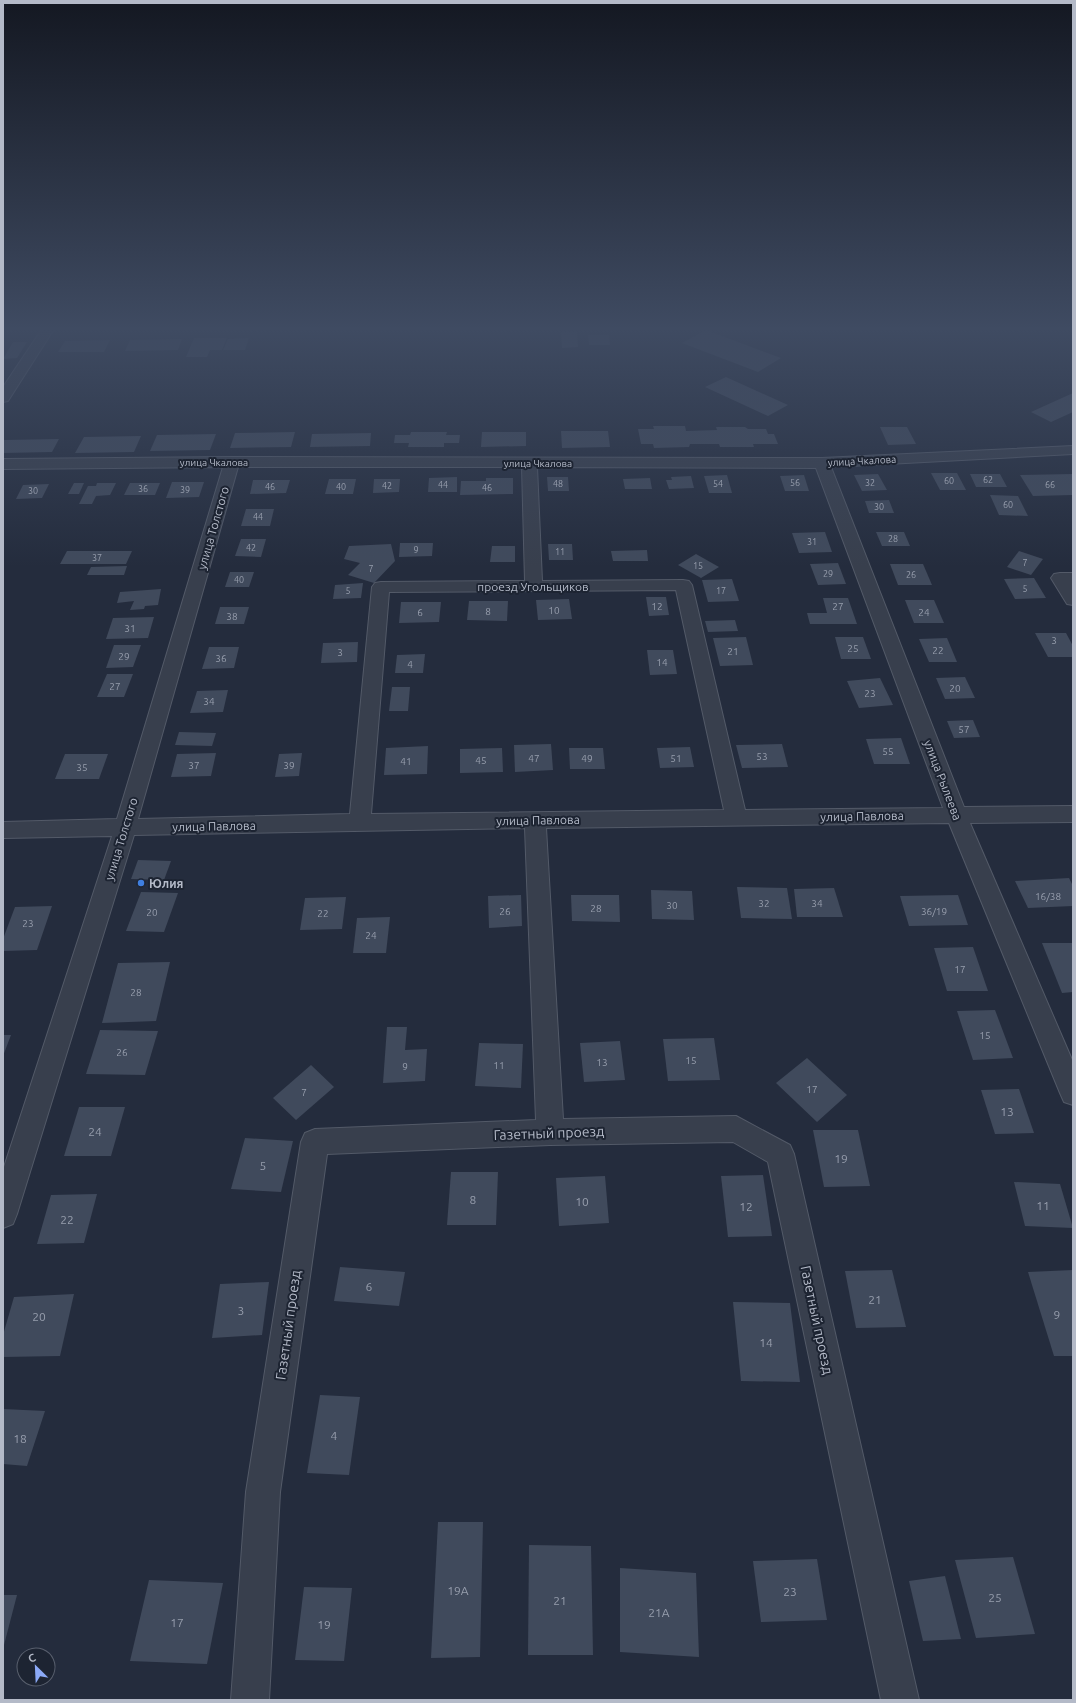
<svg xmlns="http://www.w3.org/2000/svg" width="1076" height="1703" font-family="Ubuntu,sans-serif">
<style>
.building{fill:#404a5c}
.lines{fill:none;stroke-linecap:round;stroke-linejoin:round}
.minor-casing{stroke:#535a68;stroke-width:2}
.minor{fill:#383f4d;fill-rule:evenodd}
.shop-dot{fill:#3f7fe0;stroke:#1d2432;stroke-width:1.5}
.labels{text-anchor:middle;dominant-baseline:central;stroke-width:4;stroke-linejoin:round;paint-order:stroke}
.far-number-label{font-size:9px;fill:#979ead}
.far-street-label{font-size:10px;fill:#b4bac8;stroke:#1d2432}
.number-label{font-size:10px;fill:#979ead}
.street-label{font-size:12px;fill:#b4bac8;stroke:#1d2432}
.poi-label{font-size:12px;font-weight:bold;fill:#b4bac8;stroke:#1d2432;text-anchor:start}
.near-number-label{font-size:12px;fill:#979ead}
.near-street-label{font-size:14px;fill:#b4bac8;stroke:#1d2432}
</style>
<rect width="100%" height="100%" fill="#242c3d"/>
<!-- building -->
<g class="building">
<polygon points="706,330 781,358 758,372 682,343"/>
<polygon points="561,332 577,332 578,347 562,348"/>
<polygon points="588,335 609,335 610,345 589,345"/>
<polygon points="194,338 227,338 222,350 210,350 207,357 186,357"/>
<polygon points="249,338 245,350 223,350 228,339"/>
<polygon points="182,339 178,350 125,351 130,340"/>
<polygon points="110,340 104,352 58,352 65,341"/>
<polygon points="13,342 27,342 17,358 3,359"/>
<polygon points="726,377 788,405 768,416 705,387"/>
<polygon points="1073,393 1073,412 1051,422 1031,412"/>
<polygon points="653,426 685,426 686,431 717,430 716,427 745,427 748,429 766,429 768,434 774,434 778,444 753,444 754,447 720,447 719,444 690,444 689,447 654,448 653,444 641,444 638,429 654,429"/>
<polygon points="880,427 907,427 916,444 888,445"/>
<polygon points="561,431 608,431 610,447 562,448"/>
<polygon points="295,432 291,447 230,448 235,433"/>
<polygon points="411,432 447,432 446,435 460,435 459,443 444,443 444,447 408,447 409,443 394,443 395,435 410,435"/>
<polygon points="482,432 526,432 526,446 481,447"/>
<polygon points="371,433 370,446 310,447 312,434"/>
<polygon points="216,434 210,450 150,451 157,435"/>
<polygon points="141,436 134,452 75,453 84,437"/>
<polygon points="59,439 52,452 3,453 4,440"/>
<polygon points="931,473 957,473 966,490 940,490"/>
<polygon points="878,474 887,490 862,491 854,475"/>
<polygon points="970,474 1000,474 1007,487 976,487"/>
<polygon points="1073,474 1073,495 1033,496 1020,475"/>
<polygon points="727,475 732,493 709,493 704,476"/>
<polygon points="804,475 809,491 785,491 780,476"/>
<polygon points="691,476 694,488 669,489 666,480 672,480 671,477"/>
<polygon points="457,477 457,492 428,492 429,478"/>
<polygon points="547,477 568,477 569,491 548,491"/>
<polygon points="486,478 513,478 513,494 460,495 461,481 486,481"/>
<polygon points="650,478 652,489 625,489 623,479"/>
<polygon points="329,479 356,479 353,494 325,494"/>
<polygon points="374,479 400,479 399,492 373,493"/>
<polygon points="253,480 290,480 286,493 250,494"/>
<polygon points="172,482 204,482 199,497 166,498"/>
<polygon points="74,483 84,483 79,494 68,494"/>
<polygon points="97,483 116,483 110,495 96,496 92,504 79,504 88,486 96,486"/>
<polygon points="130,483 160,483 155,495 124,495"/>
<polygon points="49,484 42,498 16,499 23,485"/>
<polygon points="990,495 1018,496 1028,516 999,515"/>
<polygon points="889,500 894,513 869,513 865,501"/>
<polygon points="246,509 274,509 270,526 241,526"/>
<polygon points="825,532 832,552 799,553 792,533"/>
<polygon points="876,532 904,532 910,546 882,546"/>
<polygon points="241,539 266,539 261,557 235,556"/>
<polygon points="400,543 433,543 432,556 399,557"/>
<polygon points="391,544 395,561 374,583 348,575 360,563 344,559 349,546"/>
<polygon points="548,544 572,544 573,560 549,560"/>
<polygon points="492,546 515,546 515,562 490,562"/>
<polygon points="647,550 648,561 613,561 611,551"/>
<polygon points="67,551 132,551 126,564 60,564"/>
<polygon points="1019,551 1043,559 1031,575 1007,567"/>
<polygon points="696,554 719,567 701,578 678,565"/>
<polygon points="838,563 846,584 818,585 810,564"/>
<polygon points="890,564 923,564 932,585 898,585"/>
<polygon points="127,566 124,575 87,575 91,567"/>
<polygon points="230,572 254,572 249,587 225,587"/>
<polygon points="1034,578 1046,598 1015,599 1004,579"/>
<polygon points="732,579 739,601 708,602 702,580"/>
<polygon points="363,583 361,598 333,599 335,585"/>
<polygon points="161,589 158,605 145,606 144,609 130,610 134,601 117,603 120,592"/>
<polygon points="646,597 666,597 669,615 649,616"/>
<polygon points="823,598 848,598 857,624 810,624 807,613 827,613"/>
<polygon points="569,599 572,619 538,620 536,600"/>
<polygon points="905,600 934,600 944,623 914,623"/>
<polygon points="469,601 508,601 507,621 467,620"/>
<polygon points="401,602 441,602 439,622 399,623"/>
<polygon points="220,607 249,607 244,624 215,624"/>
<polygon points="154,617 148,638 106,639 113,618"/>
<polygon points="735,620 738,631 708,632 705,621"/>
<polygon points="1035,633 1066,633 1073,646 1073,657 1048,657"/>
<polygon points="746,637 753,665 720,666 713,638"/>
<polygon points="835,637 863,637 871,659 841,659"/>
<polygon points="947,638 957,662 929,662 919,639"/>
<polygon points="358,642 357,662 321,663 323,643"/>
<polygon points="114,645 141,645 133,667 106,668"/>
<polygon points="209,647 239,647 234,668 202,669"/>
<polygon points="647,650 673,650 677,674 650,675"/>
<polygon points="425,654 423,673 395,673 397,655"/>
<polygon points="107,674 133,674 124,697 97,697"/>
<polygon points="965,677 975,698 945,699 936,678"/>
<polygon points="880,678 893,705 859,708 847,681"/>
<polygon points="392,687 410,687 408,711 389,711"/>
<polygon points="228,690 223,712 190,713 197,691"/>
<polygon points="973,720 980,737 954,738 947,721"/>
<polygon points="179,732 216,733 212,746 175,745"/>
<polygon points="901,738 910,764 874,764 866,739"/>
<polygon points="551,744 553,770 515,772 514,745"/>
<polygon points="782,744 788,767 742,768 736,745"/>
<polygon points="428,746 427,774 384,775 386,748"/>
<polygon points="690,747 694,767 660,768 657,748"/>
<polygon points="502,748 503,772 460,773 460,749"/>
<polygon points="569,748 603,748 605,769 570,769"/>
<polygon points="216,753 211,776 171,777 177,754"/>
<polygon points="302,753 299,776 275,777 279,754"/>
<polygon points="65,754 108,754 99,779 55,779"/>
<polygon points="138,860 171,861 164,880 131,879"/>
<polygon points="1069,878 1073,886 1073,906 1028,908 1015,881"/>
<polygon points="737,887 787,888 792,919 741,918"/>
<polygon points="834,888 843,917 797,917 794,889"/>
<polygon points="651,890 692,891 694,920 652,919"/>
<polygon points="141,892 178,893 164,932 126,931"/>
<polygon points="521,895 522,926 489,928 488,896"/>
<polygon points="571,895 619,895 620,922 572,921"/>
<polygon points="958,895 968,925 909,926 900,896"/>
<polygon points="346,897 342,929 300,930 305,898"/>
<polygon points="52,906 37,950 3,951 3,939 15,907"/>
<polygon points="390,917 386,953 353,953 357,918"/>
<polygon points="1042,943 1073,943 1073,992 1062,993"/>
<polygon points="973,947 988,991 947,991 934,948"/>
<polygon points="170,962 156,1021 102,1023 118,963"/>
<polygon points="995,1010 1013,1058 973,1060 957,1011"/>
<polygon points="387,1027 407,1027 405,1050 427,1049 425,1081 383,1083"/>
<polygon points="100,1030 158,1031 145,1075 86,1074"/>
<polygon points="3,1035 11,1035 3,1056"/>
<polygon points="714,1038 720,1080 668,1081 663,1039"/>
<polygon points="620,1041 625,1080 584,1082 580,1043"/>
<polygon points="479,1043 523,1044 521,1088 475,1086"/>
<polygon points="807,1058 847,1095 817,1122 776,1083"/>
<polygon points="311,1065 334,1087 296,1120 273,1098"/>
<polygon points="1019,1089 1034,1133 995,1134 981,1090"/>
<polygon points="79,1107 125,1107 111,1156 64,1156"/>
<polygon points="813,1130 858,1130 870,1186 824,1187"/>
<polygon points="245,1138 293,1141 281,1192 231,1189"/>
<polygon points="451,1172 498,1172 496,1225 447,1225"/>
<polygon points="763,1175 772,1236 728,1237 721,1176"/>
<polygon points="605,1176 609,1223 559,1226 556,1178"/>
<polygon points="1014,1182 1060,1184 1073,1228 1025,1226"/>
<polygon points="97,1194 84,1243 37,1244 51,1195"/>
<polygon points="340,1267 405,1272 399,1306 334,1301"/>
<polygon points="892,1270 906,1327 856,1328 845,1271"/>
<polygon points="1073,1270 1073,1356 1054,1356 1028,1272"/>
<polygon points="269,1282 262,1335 212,1338 220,1284"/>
<polygon points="74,1294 60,1356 3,1357 3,1335 14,1297"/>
<polygon points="733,1302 790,1303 800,1382 741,1381"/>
<polygon points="320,1395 360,1397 349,1475 307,1473"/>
<polygon points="3,1409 45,1411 27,1466 3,1464"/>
<polygon points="438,1522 483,1522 480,1657 431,1658"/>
<polygon points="529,1545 591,1546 593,1655 528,1655"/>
<polygon points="1013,1557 1035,1634 976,1638 955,1560"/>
<polygon points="817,1559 827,1620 761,1622 753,1561"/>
<polygon points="620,1568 696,1573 699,1657 620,1652"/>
<polygon points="945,1576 961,1639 923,1641 909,1581"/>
<polygon points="149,1580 223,1583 207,1664 130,1661"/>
<polygon points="304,1587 352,1588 344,1661 295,1660"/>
<polygon points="3,1595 17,1595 4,1645 3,1645"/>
</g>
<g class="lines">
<defs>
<g id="minor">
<polygon points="42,329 54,329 8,401 3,402 3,387"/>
<path d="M1073,446V454L831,467L964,807L1073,806V822L970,823L1073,1062V1105L1064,1102L1060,1093L949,823L546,828L563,1119L736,1116L790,1145L794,1154L919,1700H881L768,1162L733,1142L550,1145L327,1154L280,1492L269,1700H231L246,1492L301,1142L305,1133L315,1129L536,1120L525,828L134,835L17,1214L13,1224L3,1228V1170L112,836L3,838V822L117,819L223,467L3,469V459L232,457L822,458ZM238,467H522L525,581L381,582L375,583L372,587L350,814L138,819ZM537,467L816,468L943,808L745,810L692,585L689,581L683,580L542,581ZM676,590L724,810L371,814L389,592Z"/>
<polygon points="1060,573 1073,573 1073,583 1072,583 1073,585 1073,605 1067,604 1051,578 1054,574"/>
</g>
</defs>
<!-- minor casing -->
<use href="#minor" class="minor-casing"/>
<!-- minor -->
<use href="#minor" class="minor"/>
</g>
<!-- sky -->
<linearGradient id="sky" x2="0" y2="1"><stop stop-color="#141822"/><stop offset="0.58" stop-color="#3f4b62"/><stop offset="1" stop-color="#3f4b62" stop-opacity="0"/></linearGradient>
<rect width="1076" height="567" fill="url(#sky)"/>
<!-- markers -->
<circle class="shop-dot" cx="141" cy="883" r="4"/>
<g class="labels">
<!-- far-number labels -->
<g class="far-number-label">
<text x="988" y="480">62</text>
<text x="949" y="481">60</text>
<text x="795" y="483">56</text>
<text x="870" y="483">32</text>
<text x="558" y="484">48</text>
<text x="718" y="484">54</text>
<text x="443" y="485">44</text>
<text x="1050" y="485">66</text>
<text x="387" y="486">42</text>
<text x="270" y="487">46</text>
<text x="341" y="487">40</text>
<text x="487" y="488">46</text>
<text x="143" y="489">36</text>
<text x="185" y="490">39</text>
<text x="33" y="491">30</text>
<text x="1008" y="505">60</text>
<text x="879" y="507">30</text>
<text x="258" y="517">44</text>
<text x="893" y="539">28</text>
<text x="812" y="542">31</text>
<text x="251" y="548">42</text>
<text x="416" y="550">9</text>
<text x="560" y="552">11</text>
<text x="97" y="558">37</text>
<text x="1025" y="563">7</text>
<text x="698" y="566">15</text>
<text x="371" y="569">7</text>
<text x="828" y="574">29</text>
<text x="911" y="575">26</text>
<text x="239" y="580">40</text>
<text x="1025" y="589">5</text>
<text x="348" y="591">5</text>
<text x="721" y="591">17</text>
</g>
<!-- far-street labels -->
<g class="far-street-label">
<text transform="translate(862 461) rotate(-3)">улица Чкалова</text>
<text x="214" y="462">улица Чкалова</text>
<text x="538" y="463">улица Чкалова</text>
</g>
<!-- number labels -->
<g class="number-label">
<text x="657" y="606">12</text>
<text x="838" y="606">27</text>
<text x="554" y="610">10</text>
<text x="488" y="611">8</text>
<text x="420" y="612">6</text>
<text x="924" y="612">24</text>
<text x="232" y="616">38</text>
<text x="130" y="628">31</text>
<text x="1054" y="640">3</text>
<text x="853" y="648">25</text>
<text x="938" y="650">22</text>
<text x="733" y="651">21</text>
<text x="340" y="652">3</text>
<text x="124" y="656">29</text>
<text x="221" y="658">36</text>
<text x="662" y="662">14</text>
<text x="410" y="664">4</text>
<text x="115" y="686">27</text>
<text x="955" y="688">20</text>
<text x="870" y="693">23</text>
<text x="209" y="701">34</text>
<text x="964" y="729">57</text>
<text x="888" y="751">55</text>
<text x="762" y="756">53</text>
<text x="534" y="758">47</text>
<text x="587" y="758">49</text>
<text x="676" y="758">51</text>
<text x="481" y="760">45</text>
<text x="406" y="761">41</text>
<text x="194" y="765">37</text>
<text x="289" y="765">39</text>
<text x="82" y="767">35</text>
<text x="1048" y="896">16/38</text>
<text x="764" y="903">32</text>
<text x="817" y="903">34</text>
<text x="672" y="905">30</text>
<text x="596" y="908">28</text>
<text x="505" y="911">26</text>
<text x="934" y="911">36/19</text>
<text x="152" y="912">20</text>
<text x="323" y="913">22</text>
<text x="28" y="923">23</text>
<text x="371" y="935">24</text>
<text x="960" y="969">17</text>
<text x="136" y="992">28</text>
<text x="985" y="1035">15</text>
<text x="122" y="1052">26</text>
<text x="691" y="1060">15</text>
<text x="602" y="1062">13</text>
<text x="499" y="1065">11</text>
<text x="405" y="1066">9</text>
<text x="812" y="1089">17</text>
<text x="304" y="1092">7</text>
</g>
<!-- street labels -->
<g class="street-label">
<text transform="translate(213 528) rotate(-74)">улица Толстого</text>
<text x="533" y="586">проезд Угольщиков</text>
<text transform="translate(943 780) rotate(69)">улица Рылеева</text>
<text transform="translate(862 816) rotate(-1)">улица Павлова</text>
<text transform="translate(538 820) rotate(-1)">улица Павлова</text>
<text transform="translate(214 826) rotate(-1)">улица Павлова</text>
<text transform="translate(121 839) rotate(-73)">улица Толстого</text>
</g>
<!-- poi labels -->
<g class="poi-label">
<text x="149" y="883">Юлия</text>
</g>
<!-- near-number labels -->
<g class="near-number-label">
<text x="1007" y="1111">13</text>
<text x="95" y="1131">24</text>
<text x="841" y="1158">19</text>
<text x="263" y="1165">5</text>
<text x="473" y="1199">8</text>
<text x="582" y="1201">10</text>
<text x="1043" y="1205">11</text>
<text x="746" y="1206">12</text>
<text x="67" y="1219">22</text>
<text x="369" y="1286">6</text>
<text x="875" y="1299">21</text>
<text x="241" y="1310">3</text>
<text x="1057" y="1314">9</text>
<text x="39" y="1316">20</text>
<text x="766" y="1342">14</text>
<text x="334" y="1435">4</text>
<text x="20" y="1438">18</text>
<text x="458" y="1590">19А</text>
<text x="790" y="1591">23</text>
<text x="995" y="1597">25</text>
<text x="560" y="1600">21</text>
<text x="659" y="1612">21А</text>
<text x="177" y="1622">17</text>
<text x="324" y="1624">19</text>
</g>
<!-- near-street labels -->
<g class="near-street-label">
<text transform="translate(549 1133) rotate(-2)">Газетный проезд</text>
<text transform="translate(817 1320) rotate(78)">Газетный проезд</text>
<text transform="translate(288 1325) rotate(-82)">Газетный проезд</text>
</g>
</g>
<!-- border -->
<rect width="1076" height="1703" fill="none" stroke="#b4bac8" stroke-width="8"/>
<!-- north arrow -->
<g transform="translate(36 1667) rotate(336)"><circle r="19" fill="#1d2432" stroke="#59606e"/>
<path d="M0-3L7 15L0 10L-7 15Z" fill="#8ba9f7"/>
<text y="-6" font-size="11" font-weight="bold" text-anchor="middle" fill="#b4bac8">С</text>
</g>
</svg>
